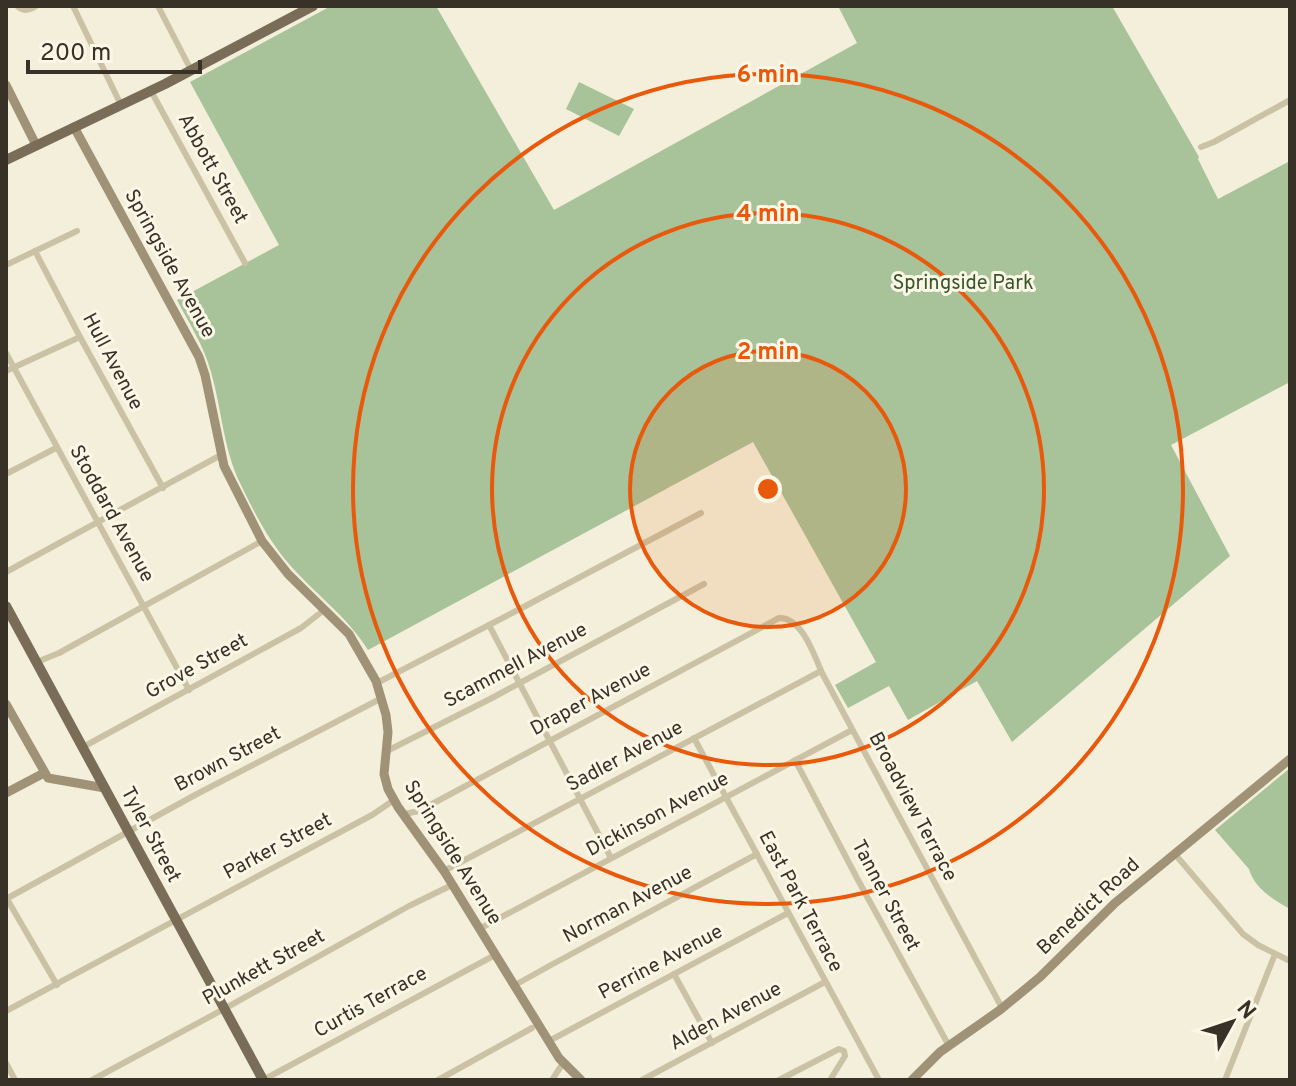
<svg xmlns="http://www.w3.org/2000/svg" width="1296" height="1086" font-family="Overpass,sans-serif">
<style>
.green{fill:#a8c299}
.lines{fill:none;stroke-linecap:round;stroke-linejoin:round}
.street{stroke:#cbc2a5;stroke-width:6}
.secondary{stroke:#9f9276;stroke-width:9}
.primary{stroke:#796d57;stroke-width:10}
.ring{fill:none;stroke:#e8590c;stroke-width:4}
.labels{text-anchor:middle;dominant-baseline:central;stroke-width:6;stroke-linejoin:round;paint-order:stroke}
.street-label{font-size:20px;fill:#373127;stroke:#faf7e6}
.park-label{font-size:20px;fill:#385629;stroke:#faf7e6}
.centre{fill:#e8590c;stroke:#faf7e6;stroke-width:4}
.ring-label{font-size:24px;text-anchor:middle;font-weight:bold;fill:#e8590c;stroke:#faf7e6;stroke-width:6;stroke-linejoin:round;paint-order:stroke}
</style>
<rect width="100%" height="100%" fill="#f3efda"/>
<!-- green -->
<g class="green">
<path d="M331,6H436L554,210L857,43L838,6H1112L1199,157L1198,159L1218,199L1290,161V382L1171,445L1230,556L1012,742L977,681L908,720L889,686L848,708L835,685L876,662L753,442L368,650C346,615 315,594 289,564C269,541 254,512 241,485C223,449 222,410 211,372C204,346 189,323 177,300L279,245L190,82Z"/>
<polygon points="579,82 634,109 619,136 566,109"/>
<path d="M1290,768V909C1274,900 1254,888 1249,869L1215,830Z"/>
</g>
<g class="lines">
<!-- street -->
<g class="street">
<path d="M17,6C23,12 30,10 36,6"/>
<polyline points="73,6 121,105"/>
<polyline points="158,6 191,70"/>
<polyline points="151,91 245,263"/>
<polyline points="1201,147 1214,142 1290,100"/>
<polyline points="35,251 80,337 163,488"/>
<polyline points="6,265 77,231"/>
<polyline points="6,353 189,690"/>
<polyline points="6,371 80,337"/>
<polyline points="6,474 56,448"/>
<polyline points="6,572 221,455"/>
<polyline points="489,625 611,858"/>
<polyline points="37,662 59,653 262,541"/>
<polyline points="377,683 516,611 701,513"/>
<polyline points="694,738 879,1080"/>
<polyline points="83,747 301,628 324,610"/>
<polyline points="385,752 490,699 704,584"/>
<polyline points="795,760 858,880 949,1046"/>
<path d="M404,814L419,811L432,804L779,618C802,617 814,655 822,673L1002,1008"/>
<polyline points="1174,853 1243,934 1258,945 1290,961"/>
<polyline points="444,871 821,671"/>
<polyline points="6,899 195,795 382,698"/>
<polyline points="7,899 57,985"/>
<polyline points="479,929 852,730"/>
<polyline points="674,974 712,1043"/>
<polyline points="515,985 551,965 757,854"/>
<polyline points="6,1011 372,815 394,800"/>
<polyline points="549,1041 788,913"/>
<polyline points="6,1063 15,1080"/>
<polyline points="92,1080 224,1009 409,906 452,885"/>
<polyline points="263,1080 495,955"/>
<polyline points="438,1080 532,1028"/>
<polyline points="552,1080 563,1063"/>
<polyline points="642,1080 825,982"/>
<polyline points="779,1080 839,1049 844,1051 845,1056 830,1080"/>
<polyline points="1225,1080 1275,954"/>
</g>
<!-- secondary -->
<g class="secondary">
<polyline points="6,85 36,145"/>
<polyline points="74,127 199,357 205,375 224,466 262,541 288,574 349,634 376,681 386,715 388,732 384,774 388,789 398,807 444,871 559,1058 581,1080"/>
<polyline points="6,704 48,778 105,788"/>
<polyline points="6,793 44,773"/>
<polyline points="912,1080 940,1052 1000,1010 1040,977 1115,903 1290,759"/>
</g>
<!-- primary -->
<g class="primary">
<polyline points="6,160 165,84 313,6"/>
<polyline points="6,606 263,1080"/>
</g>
</g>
<!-- distance rings -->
<circle cx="768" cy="489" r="138" fill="#e8590c" fill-opacity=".12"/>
<g class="ring">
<circle cx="768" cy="489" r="138"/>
<circle cx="768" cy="489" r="276"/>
<circle cx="768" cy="489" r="415"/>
</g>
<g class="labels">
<!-- street labels -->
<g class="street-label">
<text transform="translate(212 169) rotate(61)">Abbott Street</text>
<text transform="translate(169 264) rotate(61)">Springside Avenue</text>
<text transform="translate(112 362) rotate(62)">Hull Avenue</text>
<text transform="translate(111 514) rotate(61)">Stoddard Avenue</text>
<text transform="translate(516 666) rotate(-28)">Scammell Avenue</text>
<text transform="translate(197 667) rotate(-29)">Grove Street</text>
<text transform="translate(591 700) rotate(-28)">Draper Avenue</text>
<text transform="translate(625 757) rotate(-28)">Sadler Avenue</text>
<text transform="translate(228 760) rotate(-28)">Brown Street</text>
<text transform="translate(912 807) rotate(62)">Broadview Terrace</text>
<text transform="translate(658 815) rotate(-28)">Dickinson Avenue</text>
<text transform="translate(150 835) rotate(62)">Tyler Street</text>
<text transform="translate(278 847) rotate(-28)">Parker Street</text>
<text transform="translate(452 853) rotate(58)">Springside Avenue</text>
<text transform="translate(885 896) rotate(62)">Tanner Street</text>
<text transform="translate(800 902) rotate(62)">East Park Terrace</text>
<text transform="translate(628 905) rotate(-28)">Norman Avenue</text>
<text transform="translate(1089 907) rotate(-43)">Benedict Road</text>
<text transform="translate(661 963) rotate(-28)">Perrine Avenue</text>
<text transform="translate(264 968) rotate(-29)">Plunkett Street</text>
<text transform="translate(371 1003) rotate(-29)">Curtis Terrace</text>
<text transform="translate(726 1017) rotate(-28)">Alden Avenue</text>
</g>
<!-- park labels -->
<g class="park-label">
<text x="963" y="284">Springside Park</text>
</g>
</g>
<circle cx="768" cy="489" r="12" class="centre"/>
<g class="ring-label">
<text x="768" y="82">6 min</text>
<text x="768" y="221">4 min</text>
<text x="768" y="359">2 min</text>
</g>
<!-- border -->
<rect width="1296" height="1086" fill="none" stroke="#373127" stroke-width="16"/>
<!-- north arrow -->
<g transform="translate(1232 1022) rotate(50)" stroke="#faf7e6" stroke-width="6" paint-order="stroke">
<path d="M0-6L14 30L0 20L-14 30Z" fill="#373127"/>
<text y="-12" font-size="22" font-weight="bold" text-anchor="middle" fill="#373127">N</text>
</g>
<!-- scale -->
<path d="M28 60v12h172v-12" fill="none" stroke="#373127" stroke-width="4"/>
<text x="40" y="60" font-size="24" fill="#373127" stroke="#faf7e6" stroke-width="6" paint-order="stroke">200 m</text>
</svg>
